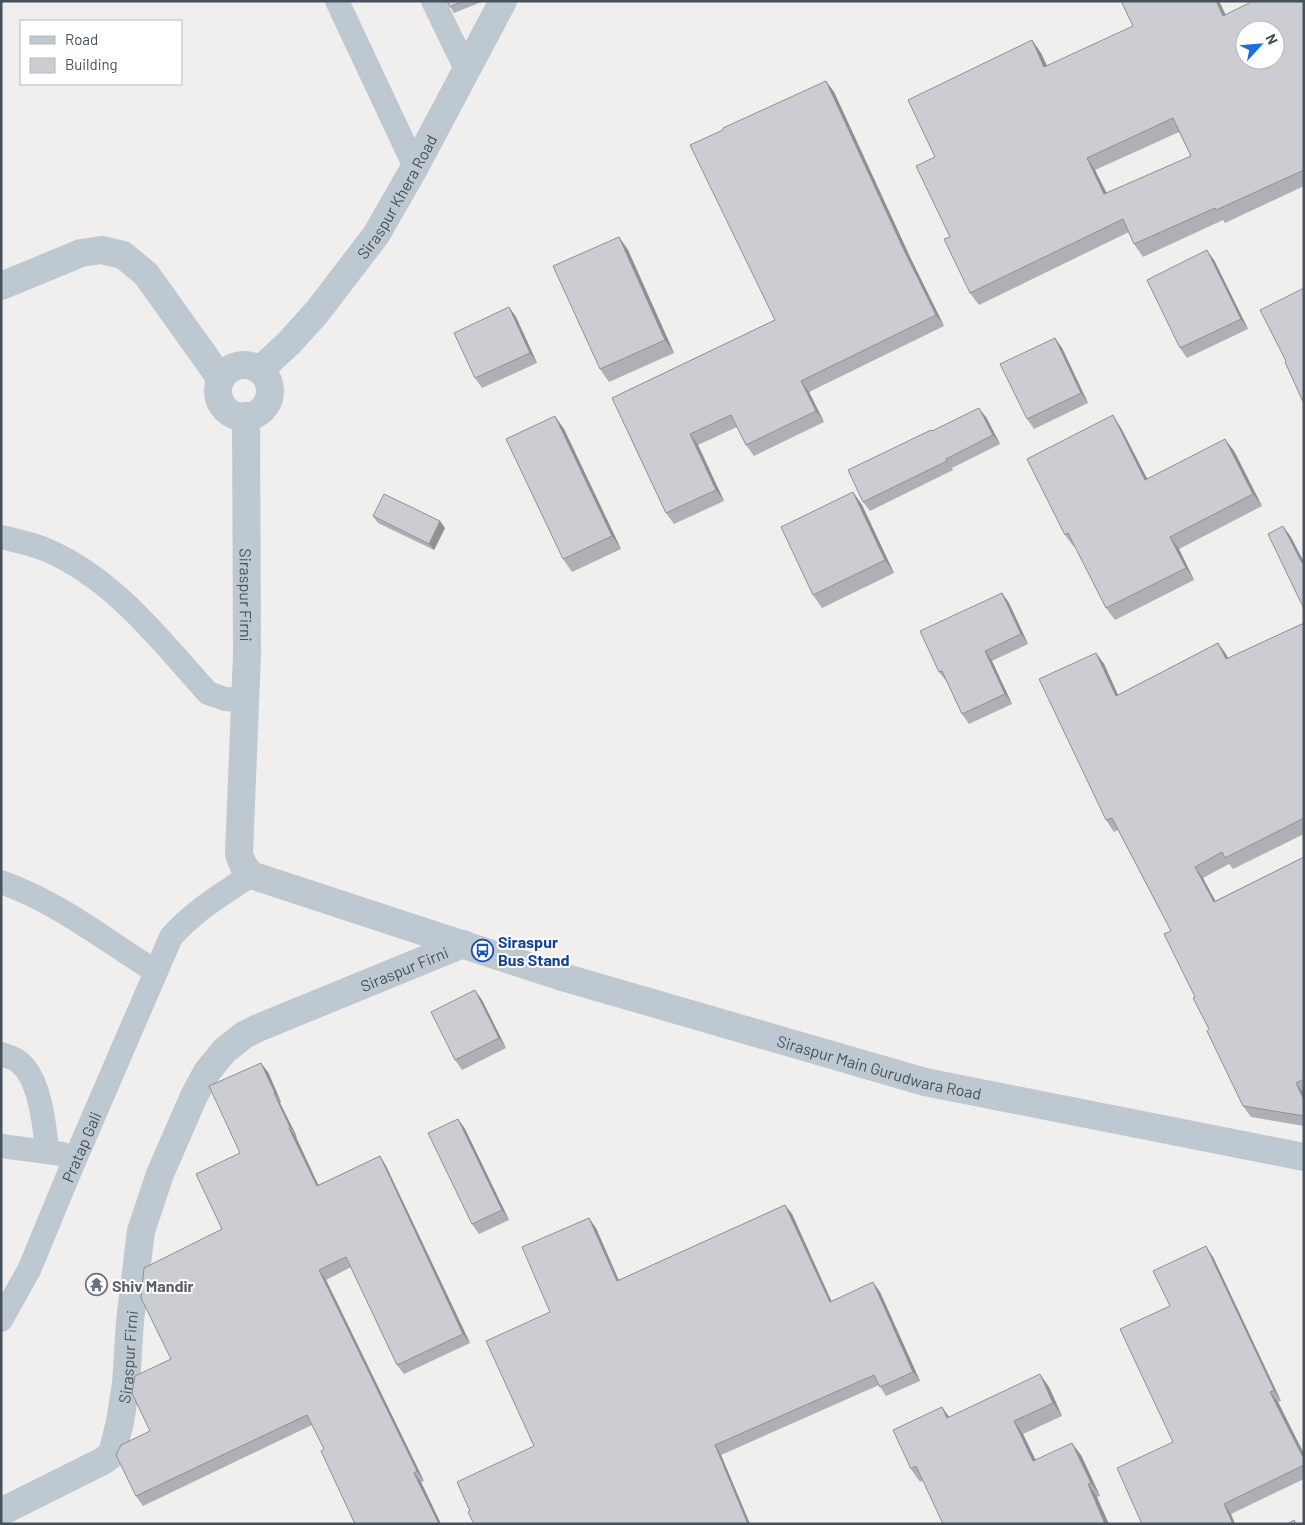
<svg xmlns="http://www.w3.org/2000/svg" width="1305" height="1525" font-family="Barlow,sans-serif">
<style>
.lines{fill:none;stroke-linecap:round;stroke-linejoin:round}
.minor{stroke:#bec8d0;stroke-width:24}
.tertiary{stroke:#bec8d0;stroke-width:28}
.wall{fill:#afb0b5;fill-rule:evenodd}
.shaded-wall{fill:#8e9094}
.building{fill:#cbcdd3;stroke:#8e9094;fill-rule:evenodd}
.labels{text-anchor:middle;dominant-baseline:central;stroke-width:4;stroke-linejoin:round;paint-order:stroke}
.street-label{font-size:16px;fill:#46515b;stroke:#fff}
.transit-label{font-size:16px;font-weight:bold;fill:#164399;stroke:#fff;text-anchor:start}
.worship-label{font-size:16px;font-weight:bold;fill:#5b616d;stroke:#fff;text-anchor:start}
</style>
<rect width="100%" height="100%" fill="#f1eeee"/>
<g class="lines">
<!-- minor -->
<g class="minor">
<polyline points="337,1 415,167"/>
<polyline points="433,1 466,69"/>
<path d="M1,537C17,541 34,544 49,551C116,581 160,640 208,693L225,699L244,700"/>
<path d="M1,882C58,902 105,940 155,971"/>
<path d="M1,1054C7,1056 14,1058 19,1062C40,1078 45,1127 47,1152"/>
<polyline points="1,1146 62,1154"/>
<path id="s1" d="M1,1320L29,1270L70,1171L171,937C194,911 222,894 251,875"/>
</g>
<!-- tertiary -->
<g class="tertiary">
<polyline points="1,286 81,253 101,250 123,255 146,274 221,379"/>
<circle cx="244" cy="391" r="26"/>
<path id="s2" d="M260,370L289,343L317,312L376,235L415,167L503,1"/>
<path id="s3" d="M246,416L247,654L239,854L243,865L251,875L559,976L925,1082L1304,1157"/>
<path id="s4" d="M1,1512L103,1461L111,1455L113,1450L120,1422L126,1384L130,1321L141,1231L160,1174L194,1096L207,1072L224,1051L244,1035L258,1028L463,944"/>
</g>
</g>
<!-- wall -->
<g class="wall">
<polygon points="447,1 484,1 454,13"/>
<path d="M1219,1L1226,15L1304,1V186L1225,223L1223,220L1143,257L1134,244L1129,232L979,305L970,293L950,237L935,157L1032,40L1041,53L1047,66ZM1179,132L1191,156L1107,193L1095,170Z"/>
<polygon points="826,81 834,92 911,259 944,326 809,392 824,422 754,456 746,445 737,427 698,445 724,501 674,524 666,513 612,398 775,320"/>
<polygon points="619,237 628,250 674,353 609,382 600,369"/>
<polygon points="1214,260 1248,329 1187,358 1180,348"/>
<polygon points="509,307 516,317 537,363 482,388 475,378"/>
<polygon points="1055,338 1062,348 1088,403 1034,429 1027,419"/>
<polygon points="986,417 1000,444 952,468 953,470 870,511 863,502 932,431"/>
<polygon points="1121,428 1147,479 1234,451 1262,506 1179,549 1194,580 1115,620 1106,608 1075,546 1074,547 1065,535"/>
<polygon points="564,429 621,549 572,572 563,559"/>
<polygon points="853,492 862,505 894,573 822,608 813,595"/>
<polygon points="373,516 445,528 434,550 378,523"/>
<polygon points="1002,593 1009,603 1028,644 992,661 1012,704 969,724 962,714 947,682 939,672"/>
<polygon points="1304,623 1304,834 1233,869 1229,864 1203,878 1215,901 1304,857 1304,1126 1251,1117 1243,1106 1195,997 1171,931 1118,830 1114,832 1106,820 1096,653 1104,664 1118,695 1218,643 1228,658"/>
<polygon points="482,1000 506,1048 462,1070 455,1060"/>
<polygon points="268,1072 281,1102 280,1103 297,1137 296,1137 318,1185 380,1156 386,1166 470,1343 404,1374 397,1365 351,1267 326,1280 424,1481 421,1482 441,1524 355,1524 324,1449 312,1425 143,1506 136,1496 150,1431 171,1359 222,1229 240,1153"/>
<polygon points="458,1119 465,1129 509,1220 479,1234 472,1224"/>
<polygon points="785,1205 792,1214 831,1301 880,1292 920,1381 886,1396 879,1385 721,1455 750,1524 474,1524 470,1511 534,1446 550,1312 596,1228 619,1280"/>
<polygon points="1213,1257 1281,1401 1278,1402 1304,1454 1304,1479 1231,1514 1235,1524 1142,1524 1173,1442 1170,1306"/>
<polygon points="1049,1387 1062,1416 1023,1434 1035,1460 1081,1455 1100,1496 1097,1497 923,1480 920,1482 911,1469 942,1407 949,1417"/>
</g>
<!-- shaded-wall -->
<g class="shaded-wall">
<polygon points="1216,1 1219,1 1232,29 1223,16"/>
<polygon points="1032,40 1041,53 1053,79 1044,67"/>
<polygon points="826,81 834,92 911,259 944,326 936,315 903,248"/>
<polygon points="1087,158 1095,170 1113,207 1104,194"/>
<polygon points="619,237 628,250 674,353 665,340"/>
<polygon points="1207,250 1214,260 1248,329 1241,319"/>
<polygon points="509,307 516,317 537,363 530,353"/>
<polygon points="1055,338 1062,348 1088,403 1081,393"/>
<polygon points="801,381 809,392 824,422 816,411"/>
<polygon points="979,408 986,417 1000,444 993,435"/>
<polygon points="1113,415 1121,428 1154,492 1145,480"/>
<polygon points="555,416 564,429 621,549 612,536"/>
<polygon points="690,434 698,445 724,501 716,490"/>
<polygon points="1225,439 1234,451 1262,506 1253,494"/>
<polygon points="853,492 862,505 894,573 885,560"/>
<polygon points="440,521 445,528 434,550 429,544"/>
<polygon points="1283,526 1291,537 1304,562 1302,563"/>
<polygon points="1170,537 1179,549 1194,580 1186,568"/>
<polygon points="1002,593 1009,603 1028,644 1021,634"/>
<polygon points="1218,643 1226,654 1234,670 1226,659"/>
<polygon points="985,651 992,661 1012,704 1005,694"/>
<polygon points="1096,653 1104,664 1124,708 1116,696"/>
<polygon points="1195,867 1203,878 1222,913 1214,902"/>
<polygon points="475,990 482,1000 506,1048 499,1038"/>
<polygon points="261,1063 268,1072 281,1102 275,1093"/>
<polygon points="1296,1083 1304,1094 1304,1100"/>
<polygon points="274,1093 280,1103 297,1137 290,1127"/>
<polygon points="458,1119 465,1129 509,1220 502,1210"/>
<polygon points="289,1128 296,1137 323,1195 317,1186"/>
<polygon points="380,1156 386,1166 470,1343 463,1334"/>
<polygon points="785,1205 792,1214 836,1311 830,1302"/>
<polygon points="589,1218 596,1228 623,1291 617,1281"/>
<polygon points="1206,1246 1213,1257 1281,1401 1274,1390"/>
<polygon points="319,1270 326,1280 424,1481 417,1471"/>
<polygon points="873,1282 880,1292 920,1381 913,1372"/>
<polygon points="1040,1374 1049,1387 1062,1416 1053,1403"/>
<polygon points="1270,1392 1278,1402 1304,1454 1304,1459"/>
<polygon points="942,1407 951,1420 947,1418"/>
<polygon points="1014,1421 1023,1434 1042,1473 1033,1461"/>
<polygon points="1072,1443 1081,1455 1100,1496 1091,1483"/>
<polygon points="715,1445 721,1455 750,1524 748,1524"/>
<polygon points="414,1473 421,1482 441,1524 439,1524"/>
<polygon points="1088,1484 1097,1497 1109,1524 1105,1524"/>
<polygon points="1224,1504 1231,1514 1235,1524 1233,1524"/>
</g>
<!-- building -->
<g class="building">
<polygon points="447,1 463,1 450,7"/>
<path d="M1121,1H1216L1223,16L1253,1H1304V170L1216,210L1215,208L1134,244L1123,219L970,293L944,239L950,237L916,166L935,157L908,100L1032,40L1044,67L1133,26ZM1245,30H1275V60H1245ZM1173,118L1191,156L1104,194L1087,158Z"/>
<polygon points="826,81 903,248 936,315 801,381 816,411 746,445 731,415 690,434 716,490 666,513 612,398 775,320 690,145 723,130 723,128"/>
<polygon points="619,237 665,340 600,369 553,266"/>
<polygon points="1207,250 1241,319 1180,348 1147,280"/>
<polygon points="1304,288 1304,404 1285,362 1286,361 1260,310"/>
<polygon points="509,307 530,353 475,378 454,333"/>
<polygon points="1055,338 1081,393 1027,419 1000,364"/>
<polygon points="979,408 993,435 946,459 947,461 863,502 848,470 931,430 932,431"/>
<polygon points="1113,415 1145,480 1225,439 1253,494 1170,537 1186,568 1106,608 1068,533 1065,535 1027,459"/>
<polygon points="555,416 612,536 563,559 506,439"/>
<polygon points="853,492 885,560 813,595 781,527"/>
<polygon points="384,494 440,521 429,544 373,516"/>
<polygon points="1283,526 1302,563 1304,562 1304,609 1268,534"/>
<polygon points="1002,593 1021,634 985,651 1005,694 962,714 942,671 939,672 920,631"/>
<polygon points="1304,623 1304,818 1225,858 1222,852 1195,867 1214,902 1304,857 1304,1079 1296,1083 1304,1100 1304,1116 1243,1106 1207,1031 1209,1029 1193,998 1195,997 1164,934 1171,931 1112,818 1106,820 1039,679 1096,653 1116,696 1218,643 1226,659"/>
<polygon points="475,990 499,1038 455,1060 431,1012"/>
<polygon points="261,1063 275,1093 274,1093 290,1127 289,1128 317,1186 380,1156 463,1334 397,1365 346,1257 319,1270 417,1471 414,1473 439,1524 355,1524 321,1451 324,1449 307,1415 136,1496 116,1455 121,1445 150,1431 132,1393 135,1376 171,1359 141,1298 144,1268 222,1229 196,1174 240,1153 209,1086"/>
<polygon points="458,1119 502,1210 472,1224 428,1133"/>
<polygon points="785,1205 830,1302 873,1282 913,1372 880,1387 874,1375 715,1445 748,1524 474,1524 468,1512 470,1511 457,1482 534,1446 486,1341 550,1312 522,1247 589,1218 617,1281"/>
<polygon points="1206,1246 1274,1390 1270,1392 1304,1459 1304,1465 1224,1504 1233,1524 1142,1524 1117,1468 1173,1442 1120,1329 1170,1306 1153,1271"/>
<polygon points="1040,1374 1053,1403 1014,1421 1033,1461 1072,1443 1091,1483 1088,1484 1105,1524 943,1524 916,1466 911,1469 893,1430 942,1407 947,1418"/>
<polygon points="1294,1520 1296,1524 1287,1524"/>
</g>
<!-- icons -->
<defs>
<symbol id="bus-ring" viewBox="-11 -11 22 22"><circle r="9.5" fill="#fff" stroke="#1a4fb4" stroke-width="1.5"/><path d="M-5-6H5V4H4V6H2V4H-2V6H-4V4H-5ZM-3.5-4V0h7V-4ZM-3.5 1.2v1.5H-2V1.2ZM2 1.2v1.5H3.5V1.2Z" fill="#1a4fb4"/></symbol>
<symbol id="temple-ring" viewBox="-11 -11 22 22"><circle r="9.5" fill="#fff" stroke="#6b7280" stroke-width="1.5"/><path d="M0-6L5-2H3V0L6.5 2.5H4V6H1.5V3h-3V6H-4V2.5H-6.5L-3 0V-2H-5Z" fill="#6b7280"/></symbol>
</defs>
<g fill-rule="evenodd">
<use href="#bus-ring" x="470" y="938" width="25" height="25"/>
<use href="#temple-ring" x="84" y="1272" width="25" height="25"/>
</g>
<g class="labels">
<!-- street labels -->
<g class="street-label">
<text stroke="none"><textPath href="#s2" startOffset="222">Siraspur Khera Road</textPath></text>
<text stroke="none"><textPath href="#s3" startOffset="179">Siraspur Firni</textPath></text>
<text stroke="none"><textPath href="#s4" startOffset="749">Siraspur Firni</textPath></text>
<text stroke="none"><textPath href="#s3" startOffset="1120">Siraspur Main Gurudwara Road</textPath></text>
<text stroke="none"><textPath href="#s1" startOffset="191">Pratap Gali</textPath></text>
<text stroke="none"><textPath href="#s4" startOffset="224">Siraspur Firni</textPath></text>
</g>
<!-- transit labels -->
<g class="transit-label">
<text x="498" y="941">Siraspur<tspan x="498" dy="18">Bus Stand</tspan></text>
</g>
<!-- worship labels -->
<g class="worship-label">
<text x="112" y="1285">Shiv Mandir</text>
</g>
</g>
<!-- border -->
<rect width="1305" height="1525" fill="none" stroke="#46515b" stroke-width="5"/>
<!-- legend -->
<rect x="20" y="20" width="162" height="65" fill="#ffffff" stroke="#b5b9bd"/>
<rect x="30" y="36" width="25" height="8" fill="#bec8d0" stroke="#b5b9bd"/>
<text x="65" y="45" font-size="15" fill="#46515b">Road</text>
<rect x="30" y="58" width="25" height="15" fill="#cbcdd3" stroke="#b5b9bd"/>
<text x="65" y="70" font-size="15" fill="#46515b">Building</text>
<!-- north arrow -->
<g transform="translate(1260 45) rotate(64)"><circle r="24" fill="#ffffff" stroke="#b5b9bd"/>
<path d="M0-4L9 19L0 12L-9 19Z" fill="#1a70de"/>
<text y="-8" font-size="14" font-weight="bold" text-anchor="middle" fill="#46515b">N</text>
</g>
</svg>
